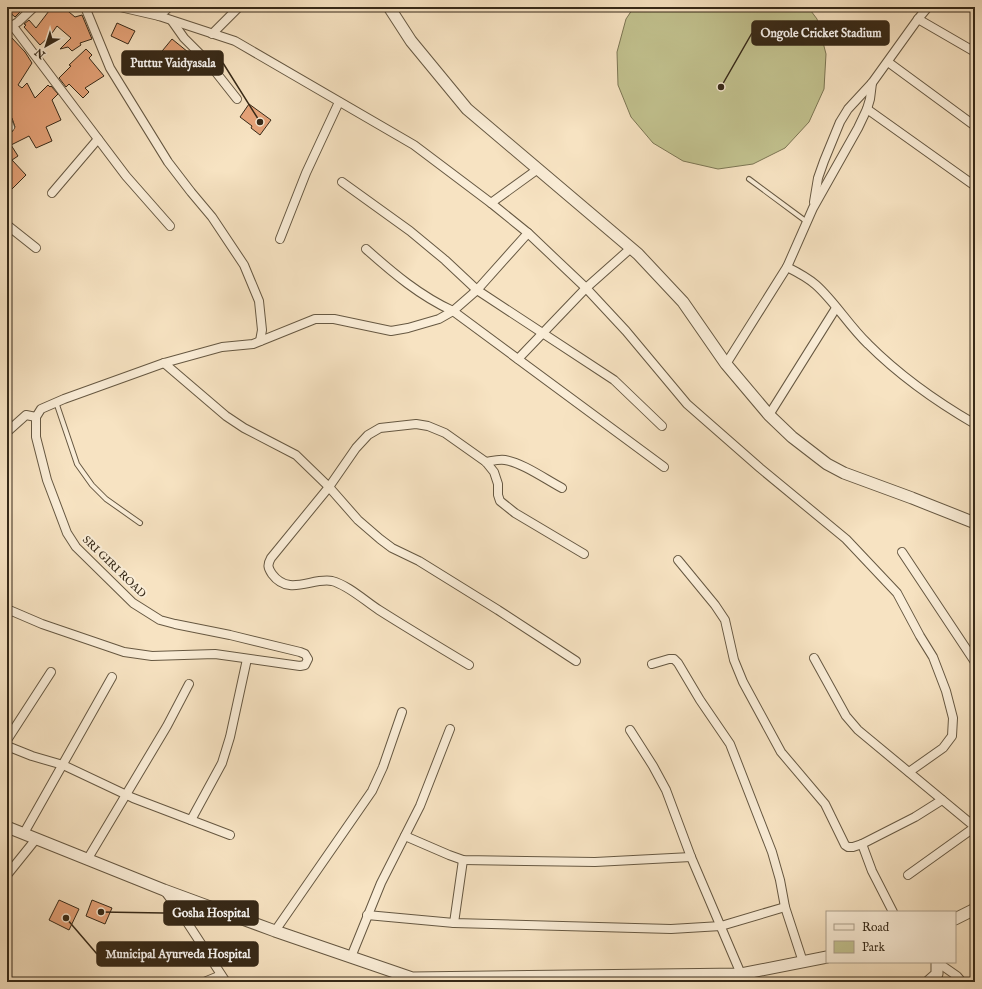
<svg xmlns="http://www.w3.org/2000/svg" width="982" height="989" font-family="'IM FELL English',serif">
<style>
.green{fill:#c2c28f;stroke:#7c7654}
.building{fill:#e6a379;stroke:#362918}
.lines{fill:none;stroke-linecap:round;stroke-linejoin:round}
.service-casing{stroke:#665842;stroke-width:6}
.minor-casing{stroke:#665842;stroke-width:10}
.tertiary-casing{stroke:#665842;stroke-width:13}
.service{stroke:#faedd7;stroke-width:4}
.minor{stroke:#faedd7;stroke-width:8}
.tertiary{stroke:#faedd7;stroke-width:11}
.labels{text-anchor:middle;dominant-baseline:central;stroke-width:4;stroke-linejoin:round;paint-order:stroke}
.street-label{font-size:11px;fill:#362918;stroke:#faedd7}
.leader{fill:none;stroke:#362918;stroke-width:1.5}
.callout-dot{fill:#362918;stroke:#faedd7;stroke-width:1.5}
.callout{fill:#362918;stroke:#362918;stroke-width:1.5}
.callout-label{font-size:12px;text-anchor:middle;font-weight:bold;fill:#fff}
</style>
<rect width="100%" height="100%" fill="#f7e3c2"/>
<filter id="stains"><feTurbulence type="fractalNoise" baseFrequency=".005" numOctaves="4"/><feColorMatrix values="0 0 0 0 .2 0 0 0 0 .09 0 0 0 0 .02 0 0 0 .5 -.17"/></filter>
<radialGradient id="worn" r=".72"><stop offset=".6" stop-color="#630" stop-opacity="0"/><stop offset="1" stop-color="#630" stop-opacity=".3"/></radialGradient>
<!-- green -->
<polygon class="green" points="634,7 808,7 817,19 826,54 824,89 809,122 785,148 753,164 718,169 683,161 653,143 631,117 618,85 617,52 626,19"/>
<!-- building -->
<g class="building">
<polygon points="7,7 25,7 15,17 7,10"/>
<polygon points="52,7 63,7 75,17 82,15 92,39 80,43 81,45 72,51 68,47 60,49 71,38 57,26 50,36 40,45 24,27 26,25 24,24 29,20 36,28"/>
<polygon points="117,23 135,31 128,44 111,36"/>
<polygon points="11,37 25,52 32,63 18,85 22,88 27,83 35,98 48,85 50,87 51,86 58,94 52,100 61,120 46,127 52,141 36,148 29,136 11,145 18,156 12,160 26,175 7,194 7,132 12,132 15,127 12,118 7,115 7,41"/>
<polygon points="172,39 188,52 174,69 158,56"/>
<polygon points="86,49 92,55 89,58 104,76 85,88 89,92 83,98 69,84 66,87 59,78 71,66 69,65"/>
<polygon points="249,104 271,120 260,135 251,128 252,126 240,117"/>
<polygon points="59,900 79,909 69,930 49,920"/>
<polygon points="92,900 112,908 105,924 86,916"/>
</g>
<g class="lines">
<defs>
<g id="service">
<polyline points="749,179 807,222"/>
<polyline points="56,402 77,464 92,485 106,499 140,523"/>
</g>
<g id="minor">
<polyline points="85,7 110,68 168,162 191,192 212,217 244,265 259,301 262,330 260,341"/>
<polyline points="120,7 159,16 235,41 414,145 491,203 528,233 586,288 626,331 687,404 760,468 846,539 897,593 920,636 933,657 946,691 953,718 952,736 943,748 909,772"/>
<polyline points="159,16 169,7"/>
<polyline points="918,19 975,52"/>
<polyline points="172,21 184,38 207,61 237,99"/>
<polyline points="12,25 126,176 170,226"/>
<polyline points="7,29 18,22 34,7"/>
<polyline points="212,34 239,7"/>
<polyline points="888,62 975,126"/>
<polyline points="867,109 975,186"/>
<polyline points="7,120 10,127"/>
<polyline points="342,182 410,231 445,260 477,290 614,380 662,426"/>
<polyline points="52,193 98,139"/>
<polyline points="814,202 818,178 824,161 840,122 848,109 872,83 918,19 928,7"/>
<polyline points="491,203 538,169"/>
<polyline points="7,225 36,248"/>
<polyline points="280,239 306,173 339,102"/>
<path d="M366,249C393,273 420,296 453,311L664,467"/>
<path d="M787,267C797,272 807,277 816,285C835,302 849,326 868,344C899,375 937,402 975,424"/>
<polyline points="518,359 586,288 631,248"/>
<polyline points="164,363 226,416 244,428 296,455 329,487 358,520 380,539 392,548 419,561 498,610 576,661"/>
<polyline points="726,364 787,267 813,208 858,128 867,109 870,99 872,83"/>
<polyline points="769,415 836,308"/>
<polyline points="7,432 26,415 36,417"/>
<path d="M486,462C492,461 499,459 505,460C523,463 545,479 562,488"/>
<polyline points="902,552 975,662"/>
<polyline points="678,560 715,605 725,620 734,660 743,682 781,752 825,804 845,845 848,847 853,847 862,844 915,817 942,800"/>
<polyline points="7,609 42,624 124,652 152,656 215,654 300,666 305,665 308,659 305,654 300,652 230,635 175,624 160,620 133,603 76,547 67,533 47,480 36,437 36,417 41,409 64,399 164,363 222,347 253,344 315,319 334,319 391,331 408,328 439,319 453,311 477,290 528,233"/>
<polyline points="814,658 846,716 858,730 975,827"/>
<polyline points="652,664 669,659 674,659 678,663 700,700 730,744 772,852 780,880 785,907 803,962"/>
<path d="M469,665C439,647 409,629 379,610C365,601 348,585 332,581C312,577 289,597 272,574C268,568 267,565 271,558L329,487L356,448L368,435L380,428L416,424L428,426L445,433L486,462L494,472L498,484V495L500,501L515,513L584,554"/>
<polyline points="630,730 653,766 666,790 691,857 741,974 747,982"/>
<polyline points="7,740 51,672"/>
<polyline points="7,746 32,756 63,765 133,798 230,835"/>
<polyline points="191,820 222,763 230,737 247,659"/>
<polyline points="24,833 112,677"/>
<polyline points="405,836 449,855 463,860 595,862 691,857"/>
<polyline points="862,844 872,871 893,912"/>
<polyline points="87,860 167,726 189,684"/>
<polyline points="7,875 36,839"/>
<polyline points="908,875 975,827"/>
<polyline points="164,890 183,916 226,982"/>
<polyline points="367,915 454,923 671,929 721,926 785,907"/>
<polyline points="454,923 463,860"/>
<polyline points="275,931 372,791 383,767 402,712"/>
<polyline points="351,957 381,883 420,806 450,729"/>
<polyline points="937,962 957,976 962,982"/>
<polyline points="204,982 221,975"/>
</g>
<g id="tertiary">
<polyline points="389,7 411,41 467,109 638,254 683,302 726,364 769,415 792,437 827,464 844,473 912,498 975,523"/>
<polyline points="7,827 164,890 275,931 412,978 741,974 827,957"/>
<polyline points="955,919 975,909"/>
<polyline points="928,982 937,974 937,962"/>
</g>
</defs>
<!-- service casing -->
<use href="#service" class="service-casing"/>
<!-- minor casing -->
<use href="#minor" class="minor-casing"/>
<!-- tertiary casing -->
<use href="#tertiary" class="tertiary-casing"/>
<!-- service -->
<use href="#service" class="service"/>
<!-- minor -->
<use href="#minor" class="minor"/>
<!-- tertiary -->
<use href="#tertiary" class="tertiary"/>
</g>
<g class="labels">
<!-- street labels -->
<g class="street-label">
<text transform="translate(114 567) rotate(44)">SRI GIRI ROAD</text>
</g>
</g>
<!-- callouts -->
<path class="leader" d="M721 87L752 33M260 122L223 63M101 912L164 913M66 918L97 954"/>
<g class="callout-dot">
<circle cx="721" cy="87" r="4"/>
<circle cx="260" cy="122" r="4"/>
<circle cx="101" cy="912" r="4"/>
<circle cx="66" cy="918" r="4"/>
</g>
<g class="callout">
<rect x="752" y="21" width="137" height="24" rx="4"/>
<rect x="122" y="51" width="101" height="24" rx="4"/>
<rect x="164" y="901" width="94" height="24" rx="4"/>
<rect x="97" y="942" width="161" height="24" rx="4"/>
</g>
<g class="callout-label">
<text x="821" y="37">Ongole Cricket Stadium</text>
<text x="173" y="67">Puttur Vaidyasala</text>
<text x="211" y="917">Gosha Hospital</text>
<text x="178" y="958">Municipal Ayurveda Hospital</text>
</g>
<!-- margin -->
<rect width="982" height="989" fill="none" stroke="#f7e3c2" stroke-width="24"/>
<rect x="8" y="8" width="966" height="973" fill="none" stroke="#362918" stroke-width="2"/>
<rect x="12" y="12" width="958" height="965" fill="none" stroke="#362918"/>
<!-- legend -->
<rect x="826" y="911" width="130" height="52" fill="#faedd7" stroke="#ac9f8b"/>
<rect x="834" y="924" width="20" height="6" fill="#faedd7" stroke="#ac9f8b"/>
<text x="862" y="931" font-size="12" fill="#362918">Road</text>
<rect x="834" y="941" width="20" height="12" fill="#c2c28f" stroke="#ac9f8b"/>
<text x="862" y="951" font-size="12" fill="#362918">Park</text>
<!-- north arrow -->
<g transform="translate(46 46) rotate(219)" stroke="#faedd7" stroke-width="3" paint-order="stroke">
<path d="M0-3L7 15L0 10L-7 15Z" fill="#362918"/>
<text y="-6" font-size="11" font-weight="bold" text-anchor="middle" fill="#362918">N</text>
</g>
<rect width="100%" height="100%" filter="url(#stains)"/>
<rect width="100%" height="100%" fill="url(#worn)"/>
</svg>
